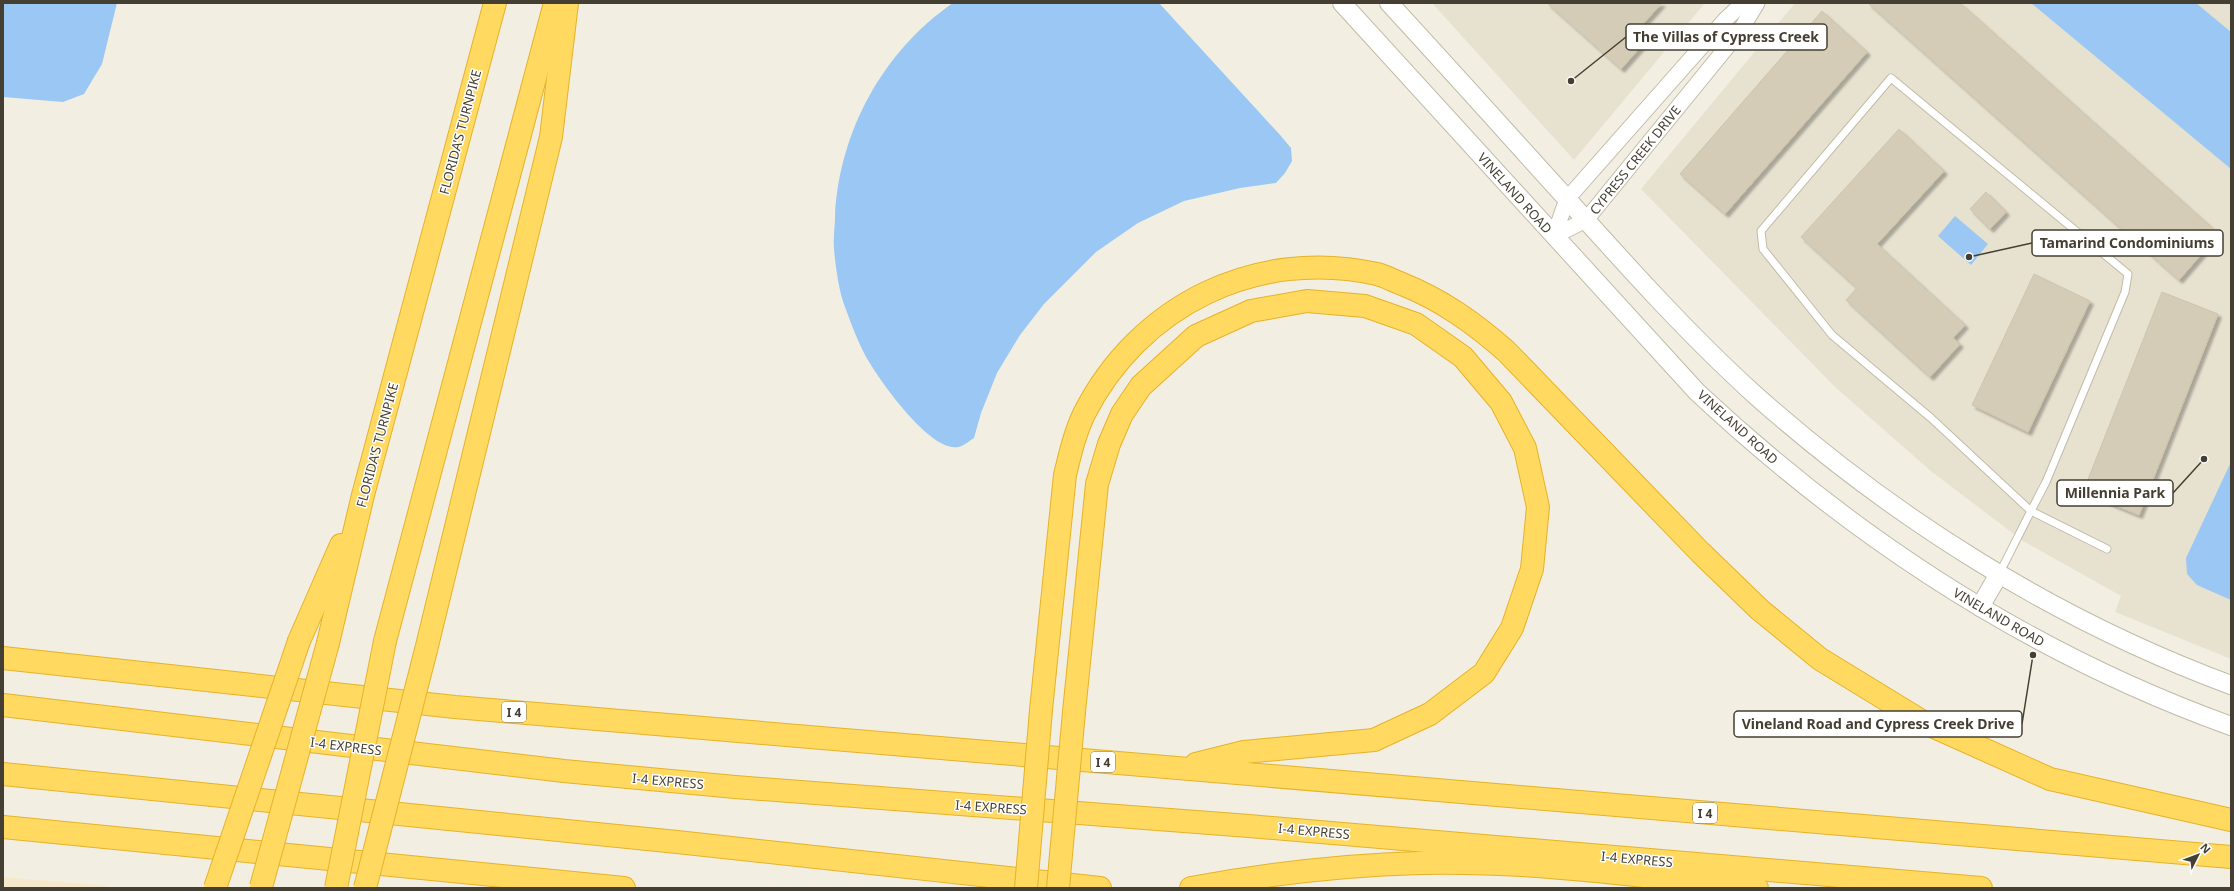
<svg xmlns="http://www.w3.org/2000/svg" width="2234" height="891" font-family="'Noto Sans',sans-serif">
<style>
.residential{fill:#e7e2d0}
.commercial{fill:#f6e8cb}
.water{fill:#9ac7f4}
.building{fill:#d4ccb7;stroke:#cfc4aa;filter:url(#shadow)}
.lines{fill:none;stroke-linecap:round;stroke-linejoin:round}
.service-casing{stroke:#c1bba7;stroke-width:9}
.minor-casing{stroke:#c1bba7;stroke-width:17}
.tertiary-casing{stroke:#c1bba7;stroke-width:20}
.motorway-casing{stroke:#e6b229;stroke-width:24}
.service{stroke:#fff;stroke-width:7}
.minor{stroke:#fff;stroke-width:15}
.tertiary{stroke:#fff;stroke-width:18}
.motorway{stroke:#ffd960;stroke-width:22}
.motorway-bridge-casing{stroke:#e6b229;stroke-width:24;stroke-linecap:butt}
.motorway-bridge{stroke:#ffd960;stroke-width:22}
.labels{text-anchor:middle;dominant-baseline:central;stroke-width:3;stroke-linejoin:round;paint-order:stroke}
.shield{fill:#fff;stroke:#7c7970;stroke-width:1}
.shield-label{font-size:12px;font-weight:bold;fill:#443f32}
.street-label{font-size:13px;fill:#443f32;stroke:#fff}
.leader{fill:none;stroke:#443f32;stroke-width:1.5}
.callout-dot{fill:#443f32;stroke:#fff;stroke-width:1.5}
.callout{fill:#fff;stroke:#443f32;stroke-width:1.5}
.callout-label{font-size:14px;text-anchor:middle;font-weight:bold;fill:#443f32}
</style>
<defs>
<filter id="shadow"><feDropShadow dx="3.5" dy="3.5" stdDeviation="1" flood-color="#0004"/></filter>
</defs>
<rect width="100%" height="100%" fill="#f2efe2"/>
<!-- residential -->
<g class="residential">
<polygon points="1432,3 1705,3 1574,160"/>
<polygon points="1795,3 2231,3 2231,659 2115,612 2121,596 2023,541 1932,472 1835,387 1641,189"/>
</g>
<!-- commercial -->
<polygon class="commercial" points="3,877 107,886 107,888 3,888"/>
<!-- water -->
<g class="water">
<polygon points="3,3 117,3 102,64 84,94 63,102 3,97"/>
<path d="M953,3H1159L1281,136L1291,148L1292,161L1285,173L1276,183L1240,188L1184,201L1138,223L1096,252L1044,304L1020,335L997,373L981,413L974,438C969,441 964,446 958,447C931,452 884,386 871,365C860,348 852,326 845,307C839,292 835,264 834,248C833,238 835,227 835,217C839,132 883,51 953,3Z"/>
<polygon points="2031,3 2196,3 2231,32 2231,169"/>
<polygon points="1955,216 1988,244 1971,265 1938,236"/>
<polygon points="2231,462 2231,600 2197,585 2187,574 2186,558"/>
</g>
<!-- building -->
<g class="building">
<polygon points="1547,3 1662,3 1642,25 1652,34 1621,69"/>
<polygon points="1868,3 1960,3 2219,234 2179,280"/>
<polygon points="1822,11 1867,52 1725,214 1680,174"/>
<polygon points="1899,129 1944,171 1877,244 1965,325 1953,338 1960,344 1930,377 1846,300 1857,288 1801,237"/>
<polygon points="1986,192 2006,212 1990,229 1970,209"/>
<polygon points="2034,274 2090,301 2028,432 1972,405"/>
<polygon points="2162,292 2218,314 2139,515 2083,492"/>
</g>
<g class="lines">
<defs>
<path id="service" d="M1999,574C2015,543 2030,512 2046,482L2125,292L2128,274L1891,78L1761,231L1763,249L1832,335L1931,418L2031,511L2107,549"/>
<g id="minor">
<polyline points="1554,236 1586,220 1740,31 1757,3"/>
<polyline points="1554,236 1567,199 1725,20 1743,3"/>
</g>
<g id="tertiary">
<path d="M1342,3L1697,392C1852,537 2031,654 2231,726"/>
<path d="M1389,3C1449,68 1508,134 1567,199C1627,266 1687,333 1754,394C1893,518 2055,620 2231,685"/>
<polyline points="1980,607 1999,574"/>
</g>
<g id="motorway">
<polyline points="299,641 341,545"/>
<polyline points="385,641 555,3"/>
<polyline points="328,643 363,495 495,3"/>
<polyline points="426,650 551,137 567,3"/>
<polyline points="3,658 455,707 2231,857"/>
<polyline points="3,705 564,771 735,787 1249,826 1981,888"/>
<path d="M1041,710L1065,475C1070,454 1075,433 1084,414C1139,305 1257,247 1377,274C1385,276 1394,281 1402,284C1442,300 1474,323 1506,351L1700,552L1760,610L1820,659L1923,722L2050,779L2231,820"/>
<polyline points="1074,712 1097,484 1109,444 1122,414 1141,386 1196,336 1251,311 1307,301 1365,306 1416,324 1463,357 1501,402 1525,448 1538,507 1532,569 1512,628 1484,673 1430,714 1374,740 1244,752 1196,764"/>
<polyline points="3,774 677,842 1100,888"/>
<polyline points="3,827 624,888"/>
<path d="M1191,888C1268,874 1342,865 1420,863C1532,860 1645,877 1757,888"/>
</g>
</defs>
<!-- service casing -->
<use href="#service" class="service-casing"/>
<!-- minor casing -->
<use href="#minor" class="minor-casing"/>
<!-- tertiary casing -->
<use href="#tertiary" class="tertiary-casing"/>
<!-- motorway casing -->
<use href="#motorway" class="motorway-casing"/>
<!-- service -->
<use href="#service" class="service"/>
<!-- minor -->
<use href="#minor" class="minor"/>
<!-- tertiary -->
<use href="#tertiary" class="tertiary"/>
<!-- motorway -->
<use href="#motorway" class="motorway"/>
<defs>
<g id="motorway-bridge">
<polyline points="261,887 328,643"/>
<polyline points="215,888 299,641"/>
<polyline points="336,888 385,641"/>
<polyline points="365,888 426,650"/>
<polyline points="1026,888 1041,710"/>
<polyline points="1058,888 1074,712"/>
</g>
</defs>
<!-- motorway-bridge casing -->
<use href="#motorway-bridge" class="motorway-bridge-casing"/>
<!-- motorway-bridge -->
<use href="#motorway-bridge" class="motorway-bridge"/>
</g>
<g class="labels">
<!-- shield labels -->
<g class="shield">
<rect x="502" y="702" width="24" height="20" rx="3"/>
<rect x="1091" y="752" width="24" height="20" rx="3"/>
<rect x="1693" y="803" width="24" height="20" rx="3"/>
</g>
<g class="shield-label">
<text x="514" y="712">I 4</text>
<text x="1103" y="762">I 4</text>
<text x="1705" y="813">I 4</text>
</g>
<!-- street labels -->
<g class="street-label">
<text transform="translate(460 132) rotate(-75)">FLORIDA'S TURNPIKE</text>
<text transform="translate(1635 160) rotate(-51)">CYPRESS CREEK DRIVE</text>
<text transform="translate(1515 193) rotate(48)">VINELAND ROAD</text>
<text transform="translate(1738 427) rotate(42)">VINELAND ROAD</text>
<text transform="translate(377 445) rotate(-75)">FLORIDA'S TURNPIKE</text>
<text transform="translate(1999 617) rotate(30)">VINELAND ROAD</text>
<text transform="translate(346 746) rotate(7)">I-4 EXPRESS</text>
<text transform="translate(668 781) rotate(5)">I-4 EXPRESS</text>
<text transform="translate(991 807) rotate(4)">I-4 EXPRESS</text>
<text transform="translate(1314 831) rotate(5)">I-4 EXPRESS</text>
<text transform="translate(1637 859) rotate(5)">I-4 EXPRESS</text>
</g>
</g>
<!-- callouts -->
<path class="leader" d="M1571 81L1626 37M1969 257L2032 243M2204 459L2173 493M2033 655L2022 724"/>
<g class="callout-dot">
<circle cx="1571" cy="81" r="4"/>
<circle cx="1969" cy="257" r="4"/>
<circle cx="2204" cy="459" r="4"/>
<circle cx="2033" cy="655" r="4"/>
</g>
<g class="callout">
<rect x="1626" y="24" width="201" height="26" rx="4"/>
<rect x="2032" y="230" width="191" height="26" rx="4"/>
<rect x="2057" y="480" width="116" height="26" rx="4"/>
<rect x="1734" y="711" width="288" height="26" rx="4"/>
</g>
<g class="callout-label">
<text x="1726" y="42">The Villas of Cypress Creek</text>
<text x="2127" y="248">Tamarind Condominiums</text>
<text x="2115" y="498">Millennia Park</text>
<text x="1878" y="729">Vineland Road and Cypress Creek Drive</text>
</g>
<!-- border -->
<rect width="2234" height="891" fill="none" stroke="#443f32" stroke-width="8"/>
<!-- north arrow -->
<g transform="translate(2198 855) rotate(48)" stroke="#ffffff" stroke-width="3" paint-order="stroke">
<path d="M0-3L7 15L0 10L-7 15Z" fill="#443f32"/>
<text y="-6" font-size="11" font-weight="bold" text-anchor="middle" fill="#443f32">N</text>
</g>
</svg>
